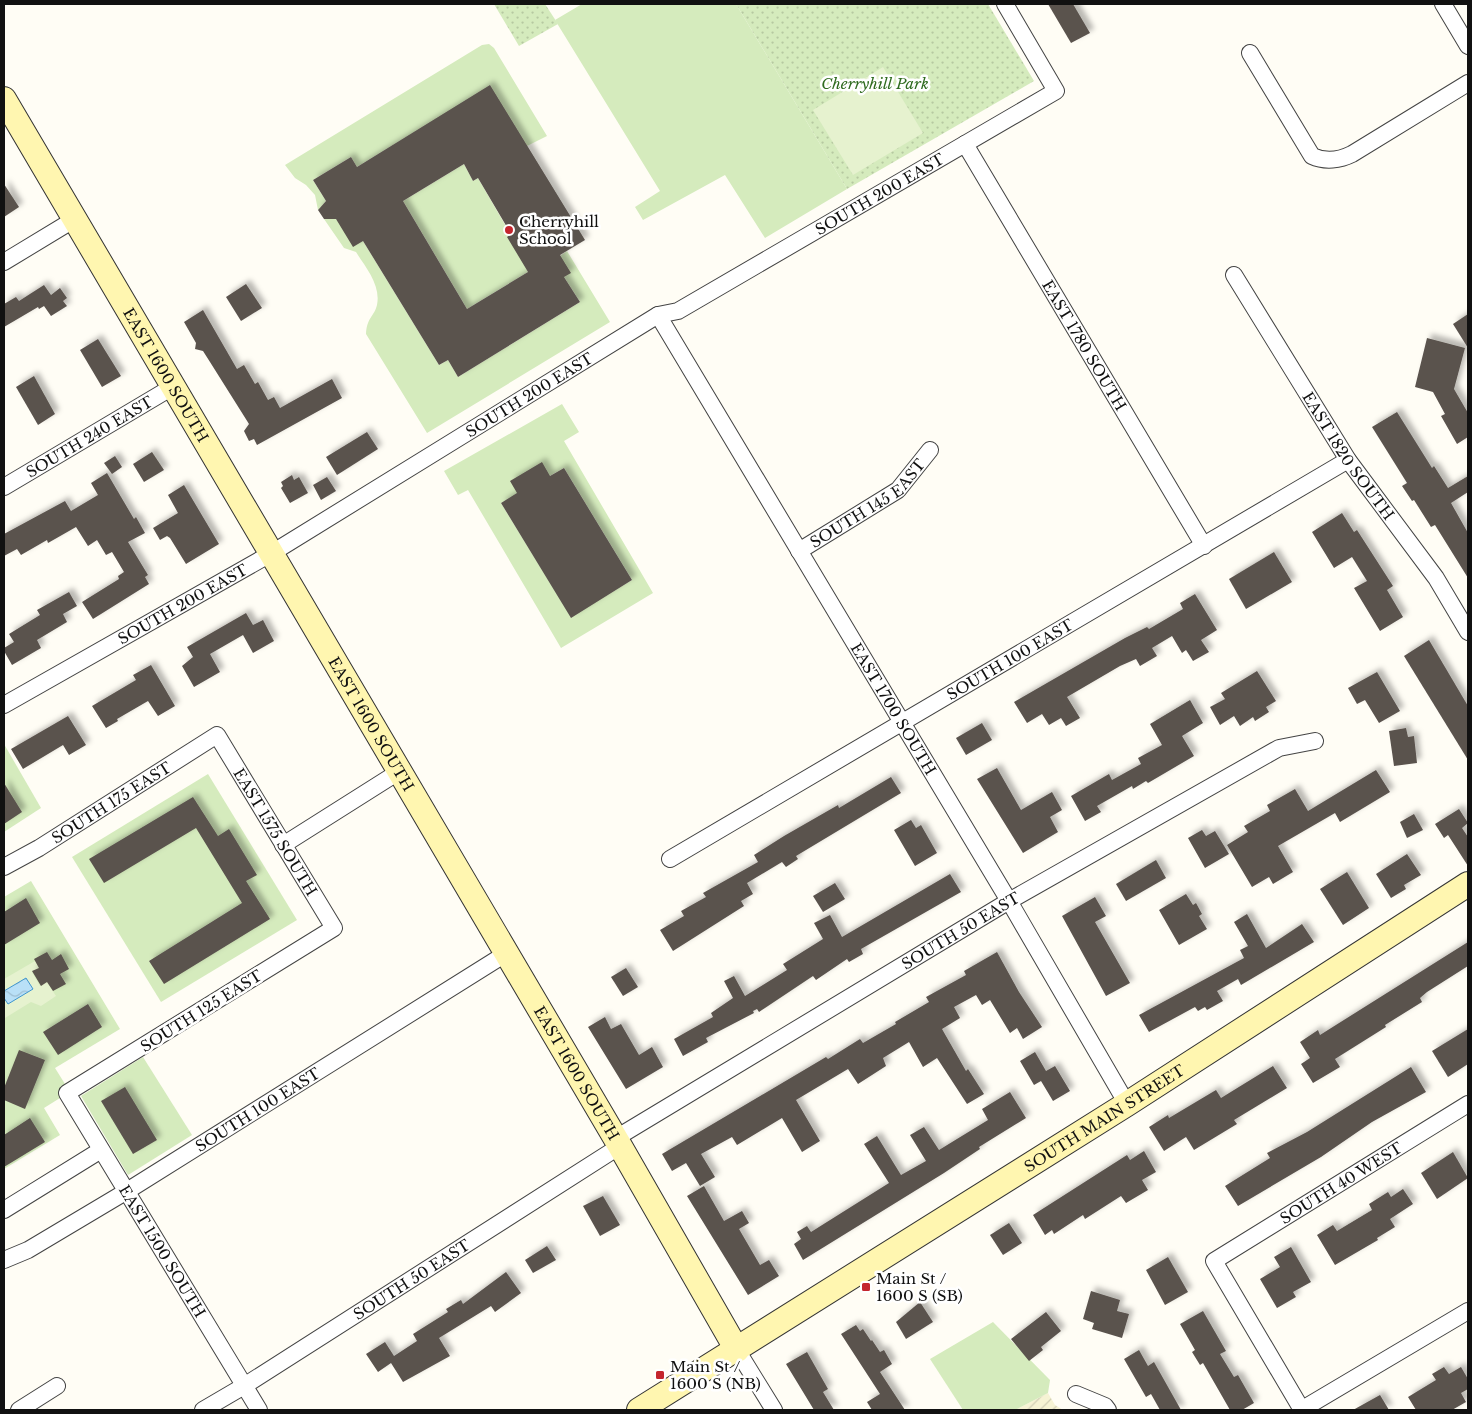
<svg xmlns="http://www.w3.org/2000/svg" width="1472" height="1414" font-family="'Libre Baskerville',serif">
<style>
.farmland{fill:url(#farmland-furrows)}
.grass{fill:#d5ebbd;fill-rule:evenodd}
.park{fill:url(#park-dots)}
.pitch{fill:#e6f2cf}
.water{fill:url(#water-waves);stroke:#3f96cf}
.building{fill:#5a524d;fill-rule:evenodd;filter:url(#shadow)}
.lines{fill:none;stroke-linecap:round;stroke-linejoin:round}
.street-casing{stroke:#444;stroke-width:18}
.secondary-casing{stroke:#333;stroke-width:26}
.street{stroke:#fff;stroke-width:16}
.secondary{stroke:#fff6b0;stroke-width:24}
.poi-dot{fill:#c4262e;stroke:#fff;stroke-width:2}
.labels{text-anchor:middle;dominant-baseline:central;stroke-width:5;stroke-linejoin:round;paint-order:stroke}
.park-label{font-size:15px;font-style:italic;fill:#2f6b1f;stroke:#fff}
.street-label{font-size:15px;fill:#111;stroke:#fff}
.poi-label{font-size:15px;fill:#111;stroke:#fff;text-anchor:start}
</style>
<defs>
<pattern id="farmland-furrows" width="10" height="10" patternUnits="userSpaceOnUse" patternTransform="scale(1.25)"><rect width="10" height="10" fill="#f6f3d4"/><path d="M-1 1l2-2M0 10L10 0M9 11l2-2" fill="none" stroke="#d2cfb5"/></pattern>
<pattern id="park-dots" width="8" height="8" patternUnits="userSpaceOnUse" patternTransform="scale(1.25)"><rect width="8" height="8" fill="#d5ebbd"/><path d="M2 2h.1M6 6h.1" fill="none" stroke="#b6c8a1" stroke-width="1.8" stroke-linecap="round"/></pattern>
<pattern id="water-waves" width="16" height="10" patternUnits="userSpaceOnUse" patternTransform="scale(1.25)"><rect width="16" height="10" fill="#b9e0f7"/><path d="M0 5q4-4 8 0t8 0" fill="none" stroke="#9ebfd3"/></pattern>
<filter id="shadow"><feDropShadow dx="4.5" dy="-4.5" stdDeviation="2.5" flood-color="#0004"/></filter>
</defs>
<rect width="100%" height="100%" fill="#fffdf5"/>
<!-- farmland -->
<polygon class="farmland" points="1048,1393 1055,1405 1063,1410 1015,1410"/>
<!-- grass -->
<g class="grass">
<polygon points="582,4 736,4 847,189 765,238 725,175 643,220 635,207 660,191 555,20"/>
<polygon points="489,44 494,48 547,136 527,146 490,86 357,167 351,157 313,180 326,201 318,210 315,195 306,185 295,178 285,165 482,45"/>
<polygon points="464,164 473,181 478,178 511,235 528,272 467,309 403,201"/>
<path d="M324,219H336L363,241L439,365L448,360L458,377L580,302L564,277L560,256L567,251L610,322L427,433L366,334C367,317 374,317 377,305C381,285 366,268 356,252L344,248Z"/>
<path d="M562,404L579,432L564,441L653,593L561,648L468,490L458,495L444,471ZM564,468L632,580L571,617L501,503Z"/>
<polygon points="4,744 41,808 4,832"/>
<polygon points="208,774 297,920 161,1002 72,857"/>
<polygon points="31,881 120,1029 55,1068 65,1084 60,1098 44,1108 60,1135 4,1169 4,897"/>
<polygon points="143,1057 192,1135 128,1175 81,1096"/>
<polygon points="993,1322 1050,1380 1048,1393 1015,1410 963,1410 930,1359"/>
</g>
<!-- park -->
<g class="park">
<polygon points="494,4 545,4 558,24 519,46"/>
<polygon points="736,4 988,4 1034,81 847,189"/>
</g>
<!-- pitch -->
<g class="pitch">
<polygon points="883,67 923,133 853,175 813,110"/>
<polygon points="35,961 39,968 32,972 40,986 47,982 56,996 41,1006 31,1002 5,1018 4,979"/>
</g>
<!-- water -->
<polygon class="water" points="26,978 33,989 8,1004 4,998 4,991"/>
<!-- building -->
<g class="building">
<polygon points="1048,4 1073,4 1090,33 1071,43"/>
<path d="M490,85L585,240L560,255L571,273L564,277L580,302L458,377L448,360L439,365L363,241L353,247L336,219H324L318,210L326,201L313,180L351,157L357,167ZM464,164L473,181L478,178L511,234L507,237L528,272L467,309L403,201Z"/>
<polygon points="4,184 19,207 4,217"/>
<polygon points="246,284 262,308 241,321 226,297"/>
<polygon points="44,285 51,295 60,288 67,298 63,301 67,306 51,316 44,306 39,309 38,307 4,327 4,304 16,297 19,301"/>
<polygon points="203,310 237,369 244,365 255,384 258,382 268,400 274,397 280,408 332,379 342,398 257,445 254,439 249,441 244,431 249,424 210,362 203,351 195,349 196,343 184,322"/>
<polygon points="1468,314 1468,348 1453,324"/>
<polygon points="1427,338 1465,348 1454,389 1468,413 1468,437 1457,444 1441,416 1445,414 1433,392 1415,387"/>
<polygon points="98,339 121,376 102,387 80,350"/>
<polygon points="34,376 55,414 38,425 16,387"/>
<polygon points="1397,412 1432,468 1434,466 1448,488 1468,476 1468,492 1451,503 1468,533 1468,578 1435,525 1431,527 1414,500 1412,501 1402,486 1407,483 1372,427"/>
<polygon points="367,432 378,449 337,475 326,457"/>
<polygon points="152,452 164,470 144,482 133,464"/>
<polygon points="115,456 122,467 112,474 104,463"/>
<polygon points="542,462 550,476 564,468 632,580 571,618 501,503 517,493 510,481"/>
<polygon points="107,473 134,519 136,517 145,533 128,542 148,575 145,577 149,584 93,619 82,602 119,579 118,576 124,572 112,552 106,555 97,540 88,546 76,527 48,543 47,540 21,555 17,549 4,556 4,534 65,501 71,511 98,495 91,483"/>
<polygon points="292,475 294,480 299,477 308,493 290,503 281,488 283,486 281,482"/>
<polygon points="327,477 336,491 321,500 313,485"/>
<polygon points="184,485 219,544 186,564 170,538 167,536 160,540 153,528 178,513 168,495"/>
<polygon points="1342,513 1354,532 1357,530 1393,586 1387,590 1403,617 1380,631 1354,588 1367,581 1352,557 1334,568 1312,532"/>
<polygon points="1274,552 1292,582 1246,609 1229,579"/>
<polygon points="69,592 77,606 63,614 67,622 37,640 41,648 12,665 4,651 4,648 14,642 9,634 40,615 37,610"/>
<polygon points="1195,594 1217,630 1201,640 1209,652 1193,661 1186,650 1182,653 1172,636 1152,648 1157,656 1140,666 1136,659 1120,666 1067,697 1080,718 1066,726 1061,718 1049,725 1042,714 1027,723 1014,702 1125,638 1147,627 1149,629 1183,609 1180,603"/>
<polygon points="246,613 253,625 263,620 274,641 253,653 243,635 210,654 220,672 194,687 182,666 193,657 187,647"/>
<polygon points="1429,640 1468,706 1468,760 1404,656"/>
<polygon points="151,665 175,706 158,716 148,701 117,719 118,721 106,728 92,706 136,680 133,675"/>
<polygon points="1257,671 1276,701 1266,707 1269,712 1255,721 1253,717 1240,726 1234,716 1220,725 1210,707 1225,699 1221,693"/>
<polygon points="1377,672 1400,711 1379,723 1365,700 1357,704 1348,688"/>
<polygon points="1190,700 1203,723 1182,736 1194,756 1148,783 1146,781 1133,789 1132,786 1097,806 1101,812 1085,821 1071,796 1109,774 1112,780 1141,764 1138,758 1162,745 1150,724"/>
<polygon points="68,716 86,745 69,755 63,745 23,769 11,749"/>
<polygon points="982,723 992,740 966,755 956,738"/>
<polygon points="1406,728 1408,737 1414,736 1417,763 1394,766 1389,731"/>
<polygon points="997,768 1021,810 1052,792 1062,810 1050,817 1058,832 1023,853 977,779"/>
<polygon points="1376,770 1390,792 1340,822 1335,813 1278,846 1293,872 1273,884 1269,877 1252,887 1227,845 1248,832 1244,826 1270,811 1267,805 1295,789 1308,811"/>
<polygon points="891,777 901,793 796,856 798,859 786,867 782,862 747,883 753,894 741,901 744,906 673,951 660,930 684,916 681,911 706,897 703,893 758,862 754,855 784,836 838,805 839,808"/>
<polygon points="4,783 22,812 4,824"/>
<polygon points="193,797 218,836 229,829 257,875 246,881 270,919 164,984 149,961 242,903 196,828 104,883 89,859"/>
<polygon points="1459,809 1468,823 1462,828 1468,837 1468,866 1448,835 1444,838 1435,824"/>
<polygon points="1414,814 1423,830 1407,838 1400,822"/>
<polygon points="911,820 916,828 921,825 937,853 915,866 894,830"/>
<polygon points="1202,830 1206,836 1215,831 1229,854 1205,868 1188,838"/>
<polygon points="1407,854 1421,875 1404,885 1406,889 1391,898 1376,874"/>
<polygon points="1156,860 1166,878 1126,901 1116,884"/>
<polygon points="1347,872 1369,908 1343,925 1320,889"/>
<polygon points="950,874 961,892 861,949 863,954 849,962 847,959 816,980 813,976 759,1012 757,1009 753,1011 754,1013 706,1038 708,1042 683,1056 674,1039 713,1017 711,1013 733,998 724,981 734,976 745,996 787,970 783,964 823,939 814,923 830,915 842,937"/>
<polygon points="835,883 845,899 823,912 813,896"/>
<polygon points="1186,894 1193,905 1196,903 1202,914 1199,916 1207,929 1179,945 1159,910"/>
<polygon points="1095,897 1106,916 1095,922 1130,983 1106,996 1062,916"/>
<polygon points="26,898 40,923 4,945 4,912"/>
<polygon points="1247,914 1266,948 1302,924 1314,942 1241,985 1238,979 1217,991 1223,1001 1207,1010 1205,1007 1198,1011 1195,1007 1149,1032 1139,1015 1244,958 1240,950 1248,946 1234,922"/>
<polygon points="1468,942 1468,966 1427,992 1420,998 1422,1002 1385,1025 1386,1027 1335,1059 1340,1067 1313,1083 1301,1064 1310,1058 1300,1042 1318,1030 1320,1035"/>
<polygon points="47,952 52,960 61,954 69,969 60,974 66,984 53,991 47,982 41,986 32,971 39,968 34,959"/>
<polygon points="997,952 1019,992 1042,1027 1023,1039 1017,1028 1010,1033 990,1000 982,1005 976,995 954,1007 960,1018 942,1029 966,1071 968,1069 984,1094 967,1104 937,1058 923,1067 909,1042 883,1058 886,1066 858,1084 848,1069 796,1100 820,1141 802,1152 782,1118 737,1145 732,1137 701,1154 715,1177 700,1186 686,1163 672,1171 662,1154 826,1057 828,1059 860,1039 863,1043 896,1024 895,1022 929,1002 926,997 966,975 964,971"/>
<polygon points="626,968 638,987 623,996 611,977"/>
<polygon points="88,1004 102,1027 58,1055 43,1032"/>
<polygon points="605,1017 611,1029 621,1024 639,1055 652,1047 663,1067 626,1089 588,1027"/>
<polygon points="1468,1029 1468,1064 1448,1077 1432,1051"/>
<polygon points="19,1050 45,1060 25,1109 4,1100 4,1088"/>
<polygon points="1035,1052 1046,1071 1055,1066 1070,1091 1053,1101 1041,1081 1034,1085 1020,1061"/>
<polygon points="1273,1066 1287,1088 1234,1120 1237,1124 1194,1150 1186,1137 1164,1151 1149,1127 1168,1115 1169,1118 1216,1090 1221,1098"/>
<polygon points="1411,1067 1426,1092 1372,1122 1321,1157 1238,1206 1225,1186 1270,1158 1267,1153 1307,1132"/>
<polygon points="125,1087 157,1140 133,1154 101,1101"/>
<polygon points="1010,1092 1026,1118 979,1147 980,1149 944,1173 803,1260 794,1244 801,1239 797,1232 807,1226 811,1232 889,1183 864,1144 877,1136 901,1175 926,1161 910,1135 924,1127 939,1150 988,1120 982,1109"/>
<polygon points="30,1118 45,1142 4,1167 4,1135"/>
<polygon points="1144,1151 1156,1172 1142,1180 1148,1190 1126,1203 1121,1196 1085,1219 1083,1215 1054,1234 1052,1230 1045,1235 1033,1215 1127,1155 1130,1160"/>
<polygon points="1453,1152 1468,1178 1437,1199 1421,1173"/>
<polygon points="704,1186 724,1221 742,1211 749,1223 739,1229 760,1265 769,1260 779,1276 748,1295 687,1196"/>
<polygon points="1403,1189 1413,1204 1390,1219 1395,1227 1377,1238 1378,1240 1335,1265 1317,1235 1333,1225 1337,1231 1372,1210 1369,1204 1388,1192 1391,1197"/>
<polygon points="603,1196 620,1225 600,1236 583,1206"/>
<polygon points="1009,1223 1022,1243 1003,1255 990,1235"/>
<polygon points="547,1246 556,1260 533,1273 525,1260"/>
<polygon points="1291,1247 1311,1282 1293,1292 1296,1297 1277,1308 1260,1279 1280,1267 1274,1257"/>
<polygon points="1168,1257 1188,1292 1165,1305 1146,1270"/>
<polygon points="506,1272 521,1293 495,1312 491,1306 439,1338 450,1356 403,1382 391,1363 378,1372 366,1354 385,1342 394,1356 417,1341 413,1334 448,1312 446,1309 461,1300 463,1304"/>
<polygon points="1091,1291 1120,1300 1117,1311 1129,1314 1122,1338 1092,1329 1094,1323 1083,1319"/>
<polygon points="920,1302 933,1322 906,1339 896,1322"/>
<polygon points="1203,1311 1226,1351 1220,1354 1234,1377 1238,1375 1254,1403 1242,1410 1230,1410 1203,1363 1200,1365 1192,1352 1195,1350 1180,1324"/>
<polygon points="1046,1312 1061,1331 1041,1347 1043,1350 1029,1361 1011,1339"/>
<polygon points="856,1325 860,1331 863,1329 871,1341 872,1340 880,1352 884,1350 892,1364 880,1372 905,1410 872,1410 867,1402 880,1394 841,1334"/>
<polygon points="1139,1350 1148,1366 1154,1362 1181,1410 1160,1410 1151,1394 1146,1397 1124,1359"/>
<polygon points="807,1352 828,1389 823,1392 834,1410 814,1410 786,1364"/>
<polygon points="1444,1367 1449,1374 1461,1367 1468,1379 1468,1389 1461,1393 1466,1402 1452,1410 1416,1410 1408,1397 1436,1380 1432,1374"/>
<polygon points="1380,1395 1389,1410 1353,1410"/>
</g>
<g class="lines">
<defs>
<g id="street">
<polyline points="1443,4 1468,46"/>
<path d="M1250,53L1312,156C1325,162 1340,160 1352,154L1468,83"/>
<path id="s1" d="M965,144L1204,546"/>
<polyline points="4,262 75,219"/>
<path id="s2" d="M1234,275L1348,460L1436,578L1468,632"/>
<path id="s3" d="M658,315L1009,901L1127,1104"/>
<path id="s4" d="M4,487L174,386"/>
<path id="s5" d="M799,551L898,490L930,450"/>
<path id="s6" d="M4,705L272,553L658,315L678,311L1056,91L1005,4"/>
<polyline points="283,845 400,771"/>
<path id="s7" d="M670,859L1348,460"/>
<path id="s8" d="M4,867L39,848L217,735L334,928L67,1093L259,1410"/>
<path id="s9" d="M616,1138L1009,901L1279,748L1315,741"/>
<polyline points="4,1210 101,1150"/>
<path id="s10" d="M4,1260L28,1250L127,1191L507,953"/>
<polyline points="737,1350 774,1410"/>
<polyline points="1076,1394 1105,1406 1108,1410"/>
<polyline points="19,1410 57,1386"/>
<path id="s11" d="M203,1410L244,1386L620,1146"/>
<polyline points="1301,1410 1468,1311"/>
<path id="s12" d="M1302,1410L1214,1261L1468,1104"/>
</g>
<g id="secondary">
<path id="s13" d="M4,99L620,1146L737,1350"/>
<path id="s14" d="M639,1410L1127,1104L1468,884"/>
</g>
</defs>
<!-- street casing -->
<use href="#street" class="street-casing"/>
<!-- secondary casing -->
<use href="#secondary" class="secondary-casing"/>
<!-- street -->
<use href="#street" class="street"/>
<!-- secondary -->
<use href="#secondary" class="secondary"/>
</g>
<!-- markers -->
<g class="poi-dot">
<circle cx="509" cy="230" r="5"/>
<rect x="861" y="1282" width="10" height="10" rx="2.5"/>
<rect x="655" y="1370" width="10" height="10" rx="2.5"/>
</g>
<g class="labels">
<!-- park labels -->
<g class="park-label">
<text x="875" y="83">Cherryhill Park</text>
</g>
<!-- street labels -->
<g class="street-label">
<text stroke="none"><textPath href="#s6" startOffset="1015">SOUTH 200 EAST</textPath></text>
<text stroke="none"><textPath href="#s1" startOffset="234">EAST 1780 SOUTH</textPath></text>
<text stroke="none"><textPath href="#s13" startOffset="320">EAST 1600 SOUTH</textPath></text>
<text stroke="none"><textPath href="#s6" startOffset="610">SOUTH 200 EAST</textPath></text>
<text stroke="none"><textPath href="#s4" startOffset="99">SOUTH 240 EAST</textPath></text>
<text stroke="none"><textPath href="#s2" startOffset="214">EAST 1820 SOUTH</textPath></text>
<text stroke="none"><textPath href="#s5" startOffset="84">SOUTH 145 EAST</textPath></text>
<text stroke="none"><textPath href="#s6" startOffset="205">SOUTH 200 EAST</textPath></text>
<text stroke="none"><textPath href="#s7" startOffset="394">SOUTH 100 EAST</textPath></text>
<text stroke="none"><textPath href="#s3" startOffset="459">EAST 1700 SOUTH</textPath></text>
<text stroke="none"><textPath href="#s13" startOffset="725">EAST 1600 SOUTH</textPath></text>
<text stroke="none"><textPath href="#s8" startOffset="125">SOUTH 175 EAST</textPath></text>
<text stroke="none"><textPath href="#s8" startOffset="364">EAST 1575 SOUTH</textPath></text>
<text stroke="none"><textPath href="#s9" startOffset="402">SOUTH 50 EAST</textPath></text>
<text transform="translate(201 1011) rotate(-32)">SOUTH 125 EAST</text>
<text stroke="none"><textPath href="#s13" startOffset="1130">EAST 1600 SOUTH</textPath></text>
<text stroke="none"><textPath href="#s10" startOffset="295">SOUTH 100 EAST</textPath></text>
<text stroke="none"><textPath href="#s14" startOffset="549">SOUTH MAIN STREET</textPath></text>
<text stroke="none"><textPath href="#s12" startOffset="322">SOUTH 40 WEST</textPath></text>
<text stroke="none"><textPath href="#s8" startOffset="975">EAST 1500 SOUTH</textPath></text>
<text stroke="none"><textPath href="#s11" startOffset="246">SOUTH 50 EAST</textPath></text>
</g>
<!-- poi labels -->
<g class="poi-label">
<text x="519" y="221">Cherryhill<tspan x="519" dy="17">School</tspan></text>
<text x="876" y="1278">Main St /<tspan x="876" dy="17">1600 S (SB)</tspan></text>
<text x="670" y="1366">Main St /<tspan x="670" dy="17">1600 S (NB)</tspan></text>
</g>
</g>
<!-- border -->
<rect width="1472" height="1414" fill="none" stroke="#111111" stroke-width="10"/>
</svg>
